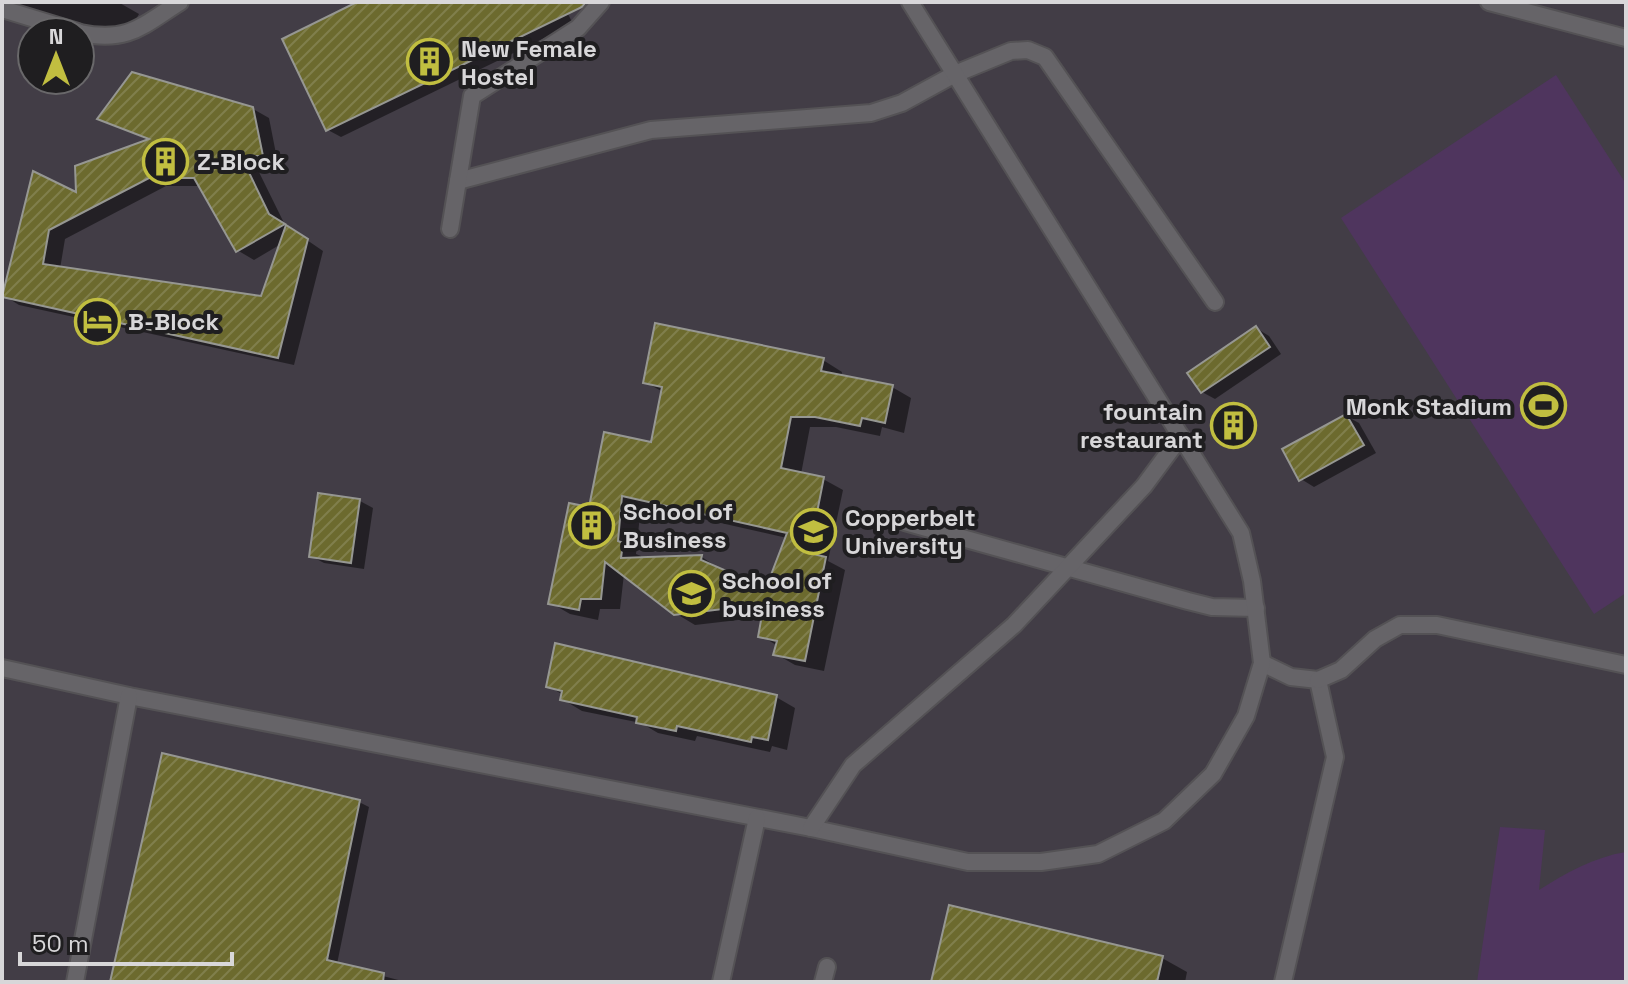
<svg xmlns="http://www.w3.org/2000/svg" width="1628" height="984" font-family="'Space Grotesk',sans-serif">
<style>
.built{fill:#423d46;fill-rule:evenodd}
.grass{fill:#4f355e}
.shadow{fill:#0007;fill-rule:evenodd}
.building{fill:url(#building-hatch);stroke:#969792;stroke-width:2;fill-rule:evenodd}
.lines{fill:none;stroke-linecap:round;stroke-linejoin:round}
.lane-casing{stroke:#545255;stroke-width:20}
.lane{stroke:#666468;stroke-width:16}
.labels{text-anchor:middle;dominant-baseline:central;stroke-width:8;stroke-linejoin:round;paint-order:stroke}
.poi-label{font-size:24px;font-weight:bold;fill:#d8d7d9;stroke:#1f1e20;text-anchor:start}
</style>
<defs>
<pattern id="building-hatch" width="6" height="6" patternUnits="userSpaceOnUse" patternTransform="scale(2)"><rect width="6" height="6" fill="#6c6a2e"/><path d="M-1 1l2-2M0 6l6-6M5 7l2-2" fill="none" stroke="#807f4c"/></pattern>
</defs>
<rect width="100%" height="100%" fill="#38363a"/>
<!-- built -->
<path class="built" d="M2,2H1626V982H2ZM32,32H80V80H32Z"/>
<!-- grass -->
<g class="grass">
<polygon points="1556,75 1626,184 1626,593 1594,614 1341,218"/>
<path d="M1500,827L1545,830L1539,890C1566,873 1594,857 1626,852V982H1477Z"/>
</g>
<!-- shadow -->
<g class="shadow">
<polygon points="2,2 118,2 139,14 129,31 90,28"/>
<polygon points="362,2 562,2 573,24 341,137 328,130"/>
<path d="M253,109L269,118L278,164H255L285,225L323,251L294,365L19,305L3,295L34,174L79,196L150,141L100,118ZM166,186H201L237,250L254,260L281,244L263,299L60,269L65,239Z"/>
<polygon points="1256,328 1269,336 1281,354 1215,399 1202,392"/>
<path d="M823,360L842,372L841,377L892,387L911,398L904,433L882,427L880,436L836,427H810L801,474L823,479L843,490L828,561L845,570L824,671L795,665L776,654L778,646L761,636L764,617L695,625L675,613L624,574L620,609H600L598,620L570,614L551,603L590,510L653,445L663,392L645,382ZM641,505L787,538L770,582L762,588L721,570L702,557L641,559V556L636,554Z"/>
<polygon points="1346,416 1359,423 1376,453 1314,487 1301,479"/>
<polygon points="320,495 360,501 373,508 364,569 324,563 311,556"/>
<polygon points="549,686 776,697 795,708 787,750 772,746 770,752 697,736 695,741 658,733 641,723 582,711 562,699 563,695"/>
<polygon points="359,802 369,807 337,964 406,982 112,982"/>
<polygon points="1162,958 1187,972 1185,982 933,982"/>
</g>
<!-- building -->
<g class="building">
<polygon points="357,2 586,2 582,7 326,131 282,39"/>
<polygon points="132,72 253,107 263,156 241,156 269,214 285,224 236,252 194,178 149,178 49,230 43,264 261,296 286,225 308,239 278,358 2,297 33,171 76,192 75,166 149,139 97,119"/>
<path d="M655,323L824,358L821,371L893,385L885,423L862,418L860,426L815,417H791L781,468L824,477L809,553L826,557L805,661L773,655L777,641L758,637L764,604L674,615L605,562L601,599H581L579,610L548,604L569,503L589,507L604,432L651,442L662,387L643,383ZM622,496L787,533L769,580L763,579L761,586L701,560L702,555L621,558L623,543L618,541Z"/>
<polygon points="1256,326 1270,347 1201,393 1187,373"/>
<polygon points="1346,414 1364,445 1299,481 1282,449"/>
<polygon points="318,493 360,499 351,563 309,557"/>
<polygon points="555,643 777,695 768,740 752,737 751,742 677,726 676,731 636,723 637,717 560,700 562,691 546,687"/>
<polygon points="162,753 360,800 327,960 384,973 383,982 110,982"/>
<polygon points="949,905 1163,956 1157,982 931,982"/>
</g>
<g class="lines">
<defs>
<g id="lane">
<polyline points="1489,2 1626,38"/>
<polyline points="2,9 78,32"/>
<path d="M80,33C128,43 142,26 180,2"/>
<polyline points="458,181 651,130 871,113 902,103 955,74 1011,51 1028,50 1045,57 1215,302"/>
<polyline points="450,229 472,96 578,28 601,2"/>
<polyline points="905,522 1188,601 1212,607 1256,608"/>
<polyline points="1262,663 1291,677 1318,680 1335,757 1283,982"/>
<polyline points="2,668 129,696 811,828 968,862 1041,862 1098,854 1164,821 1213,774 1246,716 1262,663 1252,581 1241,533 910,2"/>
<polyline points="1318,680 1341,670 1375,639 1400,625 1437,625 1626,665"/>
<polyline points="811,828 853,765 1014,625 1144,486 1181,436"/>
<polyline points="75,982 129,696"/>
<polyline points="721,982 757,818"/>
<polyline points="823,982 827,967"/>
</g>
</defs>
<!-- lane casing -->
<use href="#lane" class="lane-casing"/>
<!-- lane -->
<use href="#lane" class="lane"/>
</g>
<!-- icons -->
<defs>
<symbol id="building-ring" viewBox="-11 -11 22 22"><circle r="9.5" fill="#1f1e20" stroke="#c1be40" stroke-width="1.5"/><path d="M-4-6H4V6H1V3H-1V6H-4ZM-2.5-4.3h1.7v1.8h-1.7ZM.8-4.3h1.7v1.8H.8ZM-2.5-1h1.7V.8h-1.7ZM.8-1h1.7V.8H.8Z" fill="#c1be40"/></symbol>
<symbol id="hotel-ring" viewBox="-11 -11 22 22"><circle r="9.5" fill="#1f1e20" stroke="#c1be40" stroke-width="1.5"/><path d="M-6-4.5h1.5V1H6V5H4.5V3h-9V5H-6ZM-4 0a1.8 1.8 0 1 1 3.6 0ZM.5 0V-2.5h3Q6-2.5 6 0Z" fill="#c1be40"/></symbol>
<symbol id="stadium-ring" viewBox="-11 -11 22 22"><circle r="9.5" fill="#1f1e20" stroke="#c1be40" stroke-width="1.5"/><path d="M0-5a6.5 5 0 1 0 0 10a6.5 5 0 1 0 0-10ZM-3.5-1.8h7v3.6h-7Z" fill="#c1be40"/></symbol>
<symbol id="university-ring" viewBox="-11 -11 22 22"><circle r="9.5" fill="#1f1e20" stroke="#c1be40" stroke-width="1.5"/><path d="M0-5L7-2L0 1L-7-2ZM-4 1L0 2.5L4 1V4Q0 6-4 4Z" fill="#c1be40"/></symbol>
<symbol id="school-ring" viewBox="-11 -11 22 22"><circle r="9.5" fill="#1f1e20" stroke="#c1be40" stroke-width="1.5"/><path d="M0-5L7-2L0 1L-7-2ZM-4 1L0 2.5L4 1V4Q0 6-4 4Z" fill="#c1be40"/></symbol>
</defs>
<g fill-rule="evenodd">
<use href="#building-ring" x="404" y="36" width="51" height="51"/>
<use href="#building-ring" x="140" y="136" width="51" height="51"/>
<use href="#hotel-ring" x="72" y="296" width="51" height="51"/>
<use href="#stadium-ring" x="1518" y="380" width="51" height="51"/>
<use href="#building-ring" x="1208" y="400" width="51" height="51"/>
<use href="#building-ring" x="566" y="500" width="51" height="51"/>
<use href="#university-ring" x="788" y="506" width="51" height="51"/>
<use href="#school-ring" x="666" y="568" width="51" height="51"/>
</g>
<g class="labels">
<!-- poi labels -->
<g class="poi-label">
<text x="461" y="48">New Female<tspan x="461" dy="28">Hostel</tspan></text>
<text x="197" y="161">Z-Block</text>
<text x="128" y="321">B-Block</text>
<text x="1512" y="406" text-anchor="end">Monk Stadium</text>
<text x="1203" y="411" text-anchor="end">fountain<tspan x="1203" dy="28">restaurant</tspan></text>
<text x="623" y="511">School of<tspan x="623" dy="28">Business</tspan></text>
<text x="845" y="517">Copperbelt<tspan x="845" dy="28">University</tspan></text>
<text x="722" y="580">School of<tspan x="722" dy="28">business</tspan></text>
</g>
</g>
<!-- border -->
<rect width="1628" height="984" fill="none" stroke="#d8d7d9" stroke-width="8"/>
<!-- north arrow -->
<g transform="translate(56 56)"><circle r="38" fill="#1f1e20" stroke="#69686a" stroke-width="2"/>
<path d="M0-6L14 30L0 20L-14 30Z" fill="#c1be40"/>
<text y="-12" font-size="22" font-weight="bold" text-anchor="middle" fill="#d8d7d9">N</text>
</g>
<!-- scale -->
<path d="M20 952v12h212v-12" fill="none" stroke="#d8d7d9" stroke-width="4"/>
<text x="32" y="952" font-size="24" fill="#d8d7d9" stroke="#1f1e20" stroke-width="6" paint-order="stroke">50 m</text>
</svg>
